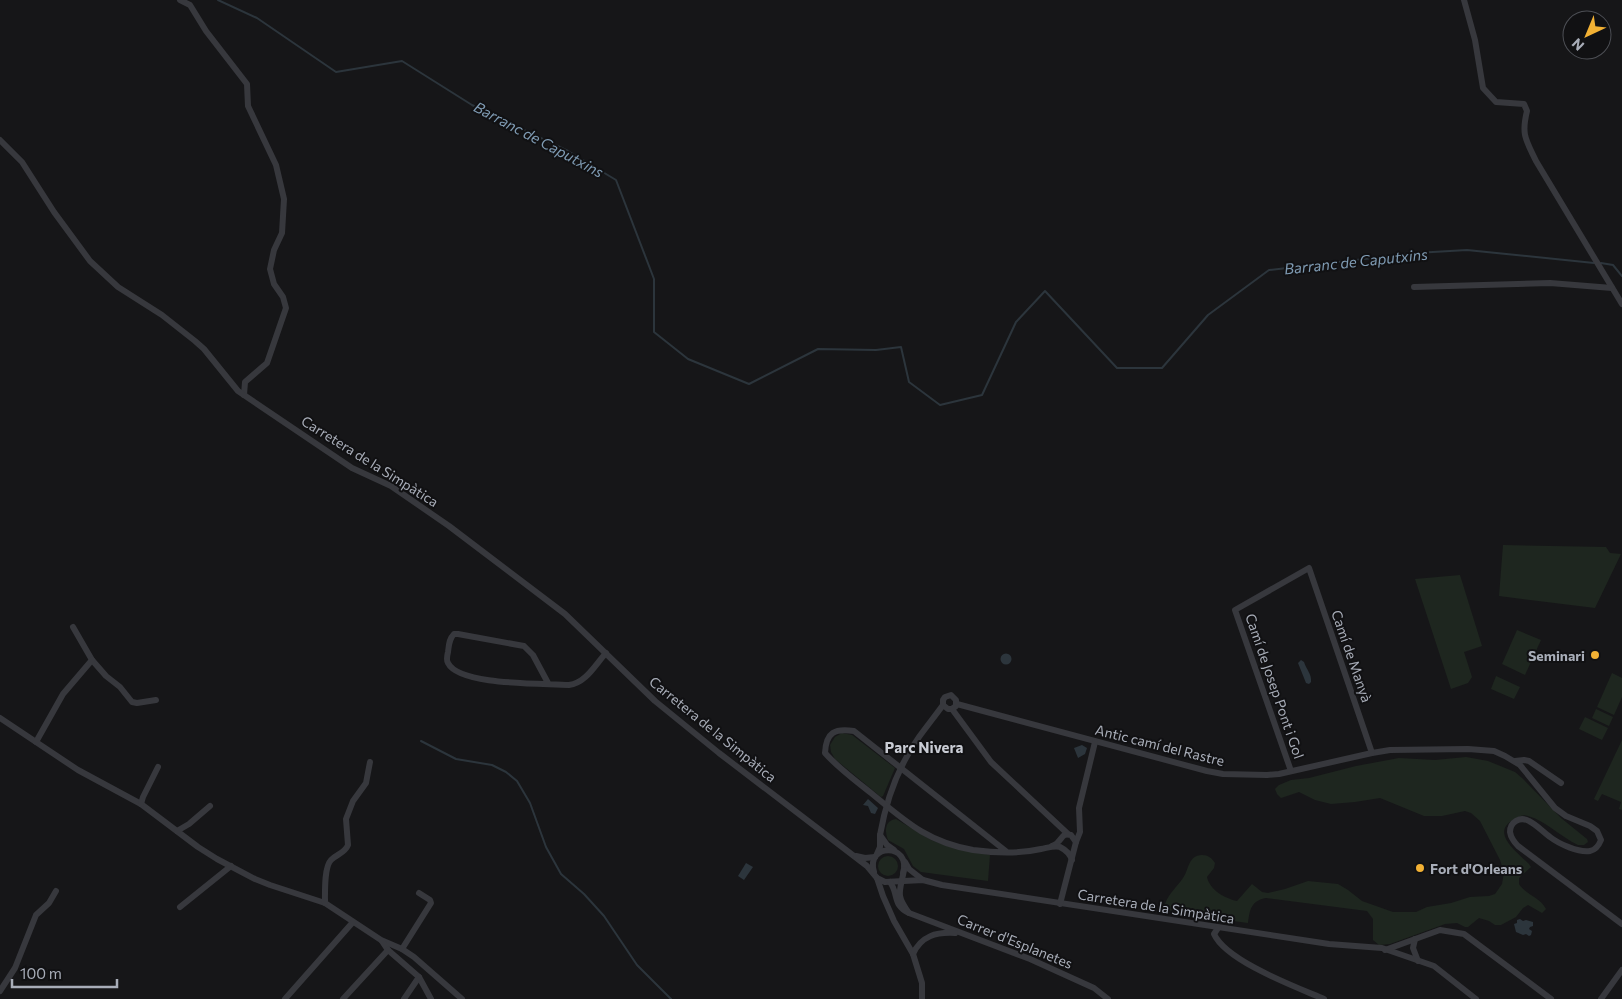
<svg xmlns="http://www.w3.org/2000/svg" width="1622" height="999" font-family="Commissioner,sans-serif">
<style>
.green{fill:#1e261f}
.water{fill:#2c353c}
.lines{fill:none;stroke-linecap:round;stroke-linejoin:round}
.stream{stroke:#2c353c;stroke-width:2}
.minor{stroke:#37383d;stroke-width:6}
.poi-dot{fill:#f2b134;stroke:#111113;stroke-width:2}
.labels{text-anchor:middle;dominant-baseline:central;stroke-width:4;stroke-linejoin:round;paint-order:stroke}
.street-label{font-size:14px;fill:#a8adb8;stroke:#111113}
.poi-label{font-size:14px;font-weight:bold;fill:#a8adb8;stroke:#111113;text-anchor:end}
.water-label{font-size:15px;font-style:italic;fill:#7f9bb3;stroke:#111113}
.neighbourhood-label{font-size:15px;font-weight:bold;fill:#c9ccd4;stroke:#111113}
</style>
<rect width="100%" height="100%" fill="#161618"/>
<!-- green -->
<g class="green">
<polygon points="1503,545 1606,547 1610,553 1621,554 1595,608 1499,596"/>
<polygon points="1460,575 1482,646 1464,652 1472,677 1468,683 1451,689 1415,579"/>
<polygon points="1517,630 1541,640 1525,675 1502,664"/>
<polygon points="1612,673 1622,678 1622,697 1614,715 1597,707"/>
<polygon points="1496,676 1520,687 1514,699 1491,689"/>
<polygon points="1596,709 1613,717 1609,726 1592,718"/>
<polygon points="1585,717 1608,728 1602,740 1579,729"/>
<polygon points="842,733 852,735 895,768 883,796 881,797 835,759 831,752 830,745 835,737"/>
<polygon points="1622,740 1622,810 1619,809 1621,802 1602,794 1598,801 1594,799"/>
<path d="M1466,757L1488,761L1515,772L1522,778L1561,818L1587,839L1588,842L1584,845H1578C1561,837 1546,821 1528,816C1522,814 1518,817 1513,820C1490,833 1518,853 1529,864L1531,867L1519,878V884C1526,895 1540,897 1546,909L1542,913L1528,905L1523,908L1516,917L1501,925H1495L1489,921L1479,918L1468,927H1465L1457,923L1445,924L1390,944L1379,945L1373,940V919L1367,911L1266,898C1251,901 1250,909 1248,923L1181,914L1169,910L1165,904C1169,893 1177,887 1183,878C1189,870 1188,855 1202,855C1208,855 1212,858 1215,863L1214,868L1207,877C1210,890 1224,898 1237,901L1252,884L1262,892L1268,893L1285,889L1308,881L1338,884L1348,890L1362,901L1393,912H1416L1427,907L1451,903L1470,897L1489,896L1495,894L1502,884L1504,872L1500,860L1480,821L1471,813L1465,811L1442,816H1424L1380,798L1355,802L1331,804L1315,800L1299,792L1281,798L1277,794L1275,789L1279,785L1291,780L1309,778L1356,766L1399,758L1435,760Z"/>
<path d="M896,819L931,840L947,846L990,855L988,881L921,872L913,866L904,849L888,840C885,831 884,821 896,819Z"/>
<circle cx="888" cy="866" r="10"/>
</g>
<!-- water -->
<g class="water">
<polygon points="1343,626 1349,641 1341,644 1336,629"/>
<circle cx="1006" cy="659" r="5.5"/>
<path d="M1301,660L1304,662C1306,669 1312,674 1311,682L1309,684L1306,683L1298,663Z"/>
<polygon points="1082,745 1087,748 1085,754 1078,758 1074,748"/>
<polygon points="868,799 878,808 875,814 871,813 868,806 863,805"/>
<polygon points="746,863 753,867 744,880 738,876"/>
<polygon points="1520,919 1523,921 1526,920 1533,922 1533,926 1530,927 1529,929 1532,931 1531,935 1529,936 1526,934 1523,935 1516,932 1514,924 1517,923 1517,920"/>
</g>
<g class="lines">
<!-- stream -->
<g class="stream">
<polyline points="218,0 257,18 336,72 402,61 472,105 568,151 616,180 654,279 654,332 688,359 749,384 818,349 876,350 901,347 909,382 940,405 982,395 1016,322 1045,291 1117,368 1162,368 1208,315 1269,270 1416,253 1467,250 1594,263"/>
<polyline points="1601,263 1613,265 1622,276"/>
<polyline points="421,741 456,759 492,765 506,772 517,781 530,803 546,847 561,874 584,894 604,916 637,965 671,999"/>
</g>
<!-- minor -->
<g class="minor">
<polyline points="180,0 190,5 206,31 247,84 248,106 276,165 284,199 282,233 274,250 270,269 274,284 283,297 286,308 267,363 245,382 244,395"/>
<path d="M1464,0L1475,40L1483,88L1496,102L1524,104L1527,111C1521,135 1526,140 1536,161L1622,304"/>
<polyline points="0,140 22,162 54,212 90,261 118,287 162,315 195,341 204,349 238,391 352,468 391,486 449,526 565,614 655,701 719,753 867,866 877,878 885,882 923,880 942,885 1329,944 1382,948 1434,966 1476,999"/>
<polyline points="1414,287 1550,283 1612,288"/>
<polyline points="73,627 92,660 106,676 120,687 132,702 137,703 156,700"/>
<path d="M548,683L533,655L524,646L458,634H454C449,639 449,645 448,652C447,656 446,660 448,663C459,686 545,683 569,685C586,683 595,665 606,653"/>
<path d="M957,704L1207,771L1223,774L1267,775L1279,774L1372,753L1390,750L1468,749L1494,751L1505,756L1520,765L1555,808L1566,816L1590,826L1597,831L1601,840C1599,845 1596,850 1590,851C1579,853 1559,844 1550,837C1543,832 1537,825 1529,821C1520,816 1510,822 1510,832C1511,838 1514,842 1518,846L1622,924"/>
<polyline points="952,709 991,762 1068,834"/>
<polyline points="0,718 78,770 141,804 198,847 217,859 255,879 270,885 325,903 381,940 402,949 414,957 462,999"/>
<polyline points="36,742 63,694 92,660"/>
<polyline points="1515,761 1524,760 1529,761 1561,783"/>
<polyline points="1291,771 1235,610 1309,568 1372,753"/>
<polyline points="141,804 143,797 158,767"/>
<polyline points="177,831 189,824 210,806"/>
<path d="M880,835C886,801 899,765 919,737C927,726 935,716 943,705V700L945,697L951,695L956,700V706L952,709H948L943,705"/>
<path d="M1052,846C1054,845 1057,844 1058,842C1063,837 1063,833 1071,835L1076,842"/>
<path d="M1007,852L854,731C835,728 826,732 825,753C838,768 855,780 871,793C905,821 927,842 973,850C995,853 1019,854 1041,849C1047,848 1055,845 1060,847C1066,850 1070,854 1072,860"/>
<polyline points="877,854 880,847 880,835 887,845 894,850"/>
<polyline points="856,856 865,858 875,857"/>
<polyline points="905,862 909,869 923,880"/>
<path d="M874,872C865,843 912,843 903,873"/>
<polyline points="877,878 883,896 894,921 913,954 922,983 922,999"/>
<path d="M890,882C899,894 892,905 909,913C895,894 900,892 904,870"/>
<path d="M325,903C325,893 324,867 331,860C337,854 345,853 348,845L346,819L353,801L366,783L370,762"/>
<polyline points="1060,904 1076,842 1080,832 1079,808 1095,742"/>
<polyline points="180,907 231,866"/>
<polyline points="909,913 1030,959 1094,988 1108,999"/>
<path d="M1218,928L1214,934C1226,961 1296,987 1324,999"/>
<polyline points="1415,939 1413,948 1418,961"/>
<polyline points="382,941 388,950 419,977 431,999"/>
<polyline points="402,949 431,903 430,900 419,893"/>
<polyline points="1385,950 1440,930 1464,934 1551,999"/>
<path d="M913,954C921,936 936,932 955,933"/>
<polyline points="0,991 15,968 36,915 49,903 56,891"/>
<polyline points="285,999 353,922"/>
<polyline points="343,999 388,950"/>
<polyline points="404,999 419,977"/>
<polyline points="1601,999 1622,970"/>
</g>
</g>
<!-- markers -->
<g class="poi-dot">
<circle cx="1595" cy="655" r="5"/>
<circle cx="1420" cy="868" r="5"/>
</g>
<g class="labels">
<!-- street labels -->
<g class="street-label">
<text transform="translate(370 461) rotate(32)">Carretera de la Simpàtica</text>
<text transform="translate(1352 656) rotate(71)">Camí de Manyà</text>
<text transform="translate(1275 686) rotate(71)">Camí de Josep Pont i Gol</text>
<text transform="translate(713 729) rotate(39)">Carretera de la Simpàtica</text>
<text transform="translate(1160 745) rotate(14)">Antic camí del Rastre</text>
<text transform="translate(1156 906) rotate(9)">Carretera de la Simpàtica</text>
<text transform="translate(1015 941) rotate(22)">Carrer d'Esplanetes</text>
</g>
<!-- poi labels -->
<g class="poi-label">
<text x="1585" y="655">Seminari</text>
<text x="1430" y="868" text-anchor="start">Fort d'Orleans</text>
</g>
<!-- water labels -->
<g class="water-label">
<text transform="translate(539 139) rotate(28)">Barranc de Caputxins</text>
<text transform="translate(1356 261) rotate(-6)">Barranc de Caputxins</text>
</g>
<!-- neighbourhood labels -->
<g class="neighbourhood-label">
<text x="924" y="747">Parc Nivera</text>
</g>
</g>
<!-- north arrow -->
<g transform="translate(1587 35) rotate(224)"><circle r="24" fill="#111113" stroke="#4d4f55"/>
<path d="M0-4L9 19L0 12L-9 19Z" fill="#f2b134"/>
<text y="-8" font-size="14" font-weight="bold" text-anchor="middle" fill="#a8adb8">N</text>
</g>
<!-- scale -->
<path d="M12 979v8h105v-8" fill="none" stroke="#a8adb8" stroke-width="2.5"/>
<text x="20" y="979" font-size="15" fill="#a8adb8" stroke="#111113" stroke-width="4" paint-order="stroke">100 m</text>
</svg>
